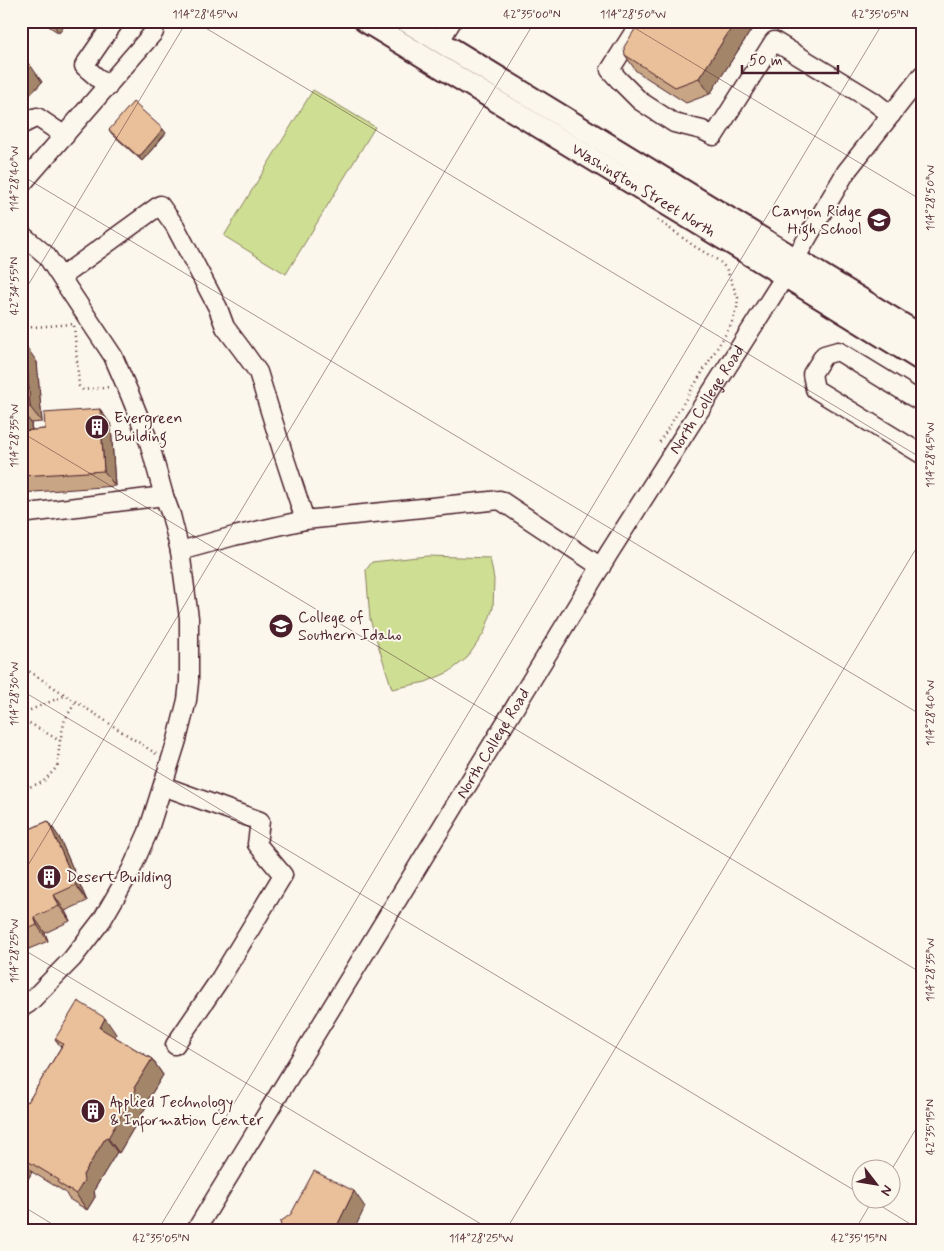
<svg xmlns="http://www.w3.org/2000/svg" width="944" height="1251" font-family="Mynerve,sans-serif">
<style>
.green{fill:#cedf94;stroke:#8c7f60}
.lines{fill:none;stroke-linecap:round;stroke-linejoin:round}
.minor-casing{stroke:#4a1f2b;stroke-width:21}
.major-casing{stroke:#4a1f2b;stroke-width:25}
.path{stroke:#4a1f2b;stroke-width:2.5;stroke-dasharray:1 4;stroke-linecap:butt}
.minor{stroke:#fbf7ec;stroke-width:18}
.major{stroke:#fbf7ec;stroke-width:21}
.wall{fill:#c8a584;stroke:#4a1f2b}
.shaded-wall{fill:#a3866b;stroke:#4a1f2b}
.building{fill:#e9c099;stroke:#4a1f2b}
.ticks{fill:none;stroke:#4a1f2b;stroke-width:1;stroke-opacity:0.45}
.labels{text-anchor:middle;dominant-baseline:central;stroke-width:4;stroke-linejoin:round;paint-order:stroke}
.street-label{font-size:16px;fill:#4a1f2b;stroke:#fbf7ec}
.poi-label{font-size:16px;fill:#4a1f2b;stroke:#fbf7ec;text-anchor:start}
.neatline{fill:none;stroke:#4a1f2b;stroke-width:2}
.ticks-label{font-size:12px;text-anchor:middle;fill:#4a1f2b}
</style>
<rect width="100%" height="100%" fill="#fbf7ec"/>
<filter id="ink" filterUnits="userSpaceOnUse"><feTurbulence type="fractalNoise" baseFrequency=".02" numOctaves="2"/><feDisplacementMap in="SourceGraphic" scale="10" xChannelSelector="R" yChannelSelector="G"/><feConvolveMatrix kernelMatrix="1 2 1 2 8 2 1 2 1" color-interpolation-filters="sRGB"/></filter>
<g filter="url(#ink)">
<!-- green -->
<g class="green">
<polygon points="313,90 375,127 286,274 224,236"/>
<polygon points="427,556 490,558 494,579 493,608 484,633 467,658 449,672 426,682 392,689 370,619 366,570 372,562"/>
</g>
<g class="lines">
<defs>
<g id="minor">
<polyline points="641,21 610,70 619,80 640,101 674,123 702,130 714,136 774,41 873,101 891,115"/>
<polyline points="439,42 452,21"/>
<polyline points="108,87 84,66 115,21"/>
<polyline points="21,125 37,117 65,136"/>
<polyline points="21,185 154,32 155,21"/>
<polyline points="21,234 46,255 89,320 113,356 130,395 149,442 164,496 171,515 180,551 189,618 189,682 187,700 177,740 148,832 131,870 102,920 72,959 29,1003 21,1008"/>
<polyline points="61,277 160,205 175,226 218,308 225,327 243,351 258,372 283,453 305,520 234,536 180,551"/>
<polyline points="923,403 838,351 824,355 812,374 815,389 923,455"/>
<polyline points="21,514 164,496"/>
<polyline points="305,520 500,500 601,567"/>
<polyline points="163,786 260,821 257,844 283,875 220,979 175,1045"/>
<path id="s1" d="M196,1230L609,553L785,276L846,172L923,74"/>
</g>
<g id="major">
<path id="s2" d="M365,21L785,276L923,361"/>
<polyline points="406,21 923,337"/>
</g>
</defs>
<!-- minor casing -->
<use href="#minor" class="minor-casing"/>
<!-- major casing -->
<use href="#major" class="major-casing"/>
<!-- path -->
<g class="path">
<polyline points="658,220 694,246 719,261 726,268 738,298 737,309 730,327 659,443"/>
<polyline points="21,328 74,324 79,386 83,390 110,387"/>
<polyline points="21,666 158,755"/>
<polyline points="21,714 66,695"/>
<polyline points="21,718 60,741"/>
<polyline points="21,790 43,782 57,767 60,741 65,719 76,702"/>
</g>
<!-- minor -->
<use href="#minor" class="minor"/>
<!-- major -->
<use href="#major" class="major"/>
</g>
<!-- wall -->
<g class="wall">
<polygon points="41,21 68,21 59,33"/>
<polygon points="640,21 757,21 710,94 686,103 636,71 625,55"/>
<polygon points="21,57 42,82 29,96 27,93 21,99"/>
<polygon points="109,130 166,133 142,161 112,134"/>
<polygon points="21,347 37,362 42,422 31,423 32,430 45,429 100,409 111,425 115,486 21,493"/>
<polygon points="48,821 59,837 87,901 65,911 70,921 45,933 48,941 24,951 27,957 21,960 21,833"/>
<polygon points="116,1034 115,1037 152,1059 163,1075 146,1103 147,1105 119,1153 117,1152 94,1190 95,1197 87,1210 69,1199 65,1192 32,1172 28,1179 21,1175 21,1106 28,1102 61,1047 55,1039"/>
</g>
<!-- shaded-wall -->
<g class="shaded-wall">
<polygon points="51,21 68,21 59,33"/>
<polygon points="736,21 757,21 710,94 699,78"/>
<polygon points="31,66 42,82 29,96 21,84 21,77"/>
<polygon points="21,85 27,93 21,99"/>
<polygon points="163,129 166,133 142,161 139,157"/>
<polygon points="26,346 37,362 42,422 30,407"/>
<polygon points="21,409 31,423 33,447 22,431"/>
<polygon points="100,409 111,425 115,486 104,471"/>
<polygon points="48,821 59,837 87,901 76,885"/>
<polygon points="54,895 65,911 70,921 59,906"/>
<polygon points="34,917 45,933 48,941 37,925"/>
<polygon points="21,947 24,951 27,957 21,950"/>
<polygon points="105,1018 116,1034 111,1044 100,1028"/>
<polygon points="152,1059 163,1075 146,1103 147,1105 119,1153 108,1138 134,1088"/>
<polygon points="106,1137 117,1152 94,1190 95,1197 87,1210 76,1194 83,1175"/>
<polygon points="21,1157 32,1172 28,1179 21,1170"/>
<polygon points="354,1191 365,1207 354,1230 335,1230"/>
</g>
<!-- building -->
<g class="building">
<polygon points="640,21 736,21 699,78 675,87 625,55 624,47"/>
<polygon points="21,57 31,66 21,77"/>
<polygon points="133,102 163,129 139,157 109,130"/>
<polygon points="26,346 30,407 21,407 21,347"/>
<polygon points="100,409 104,471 21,476 21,421 22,431 45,429 44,413"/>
<polygon points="48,821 76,885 54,895 59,906 34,917 37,925 21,932 21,833"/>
<polygon points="78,1001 105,1018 100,1028 152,1059 134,1088 136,1090 108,1138 106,1137 83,1175 84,1181 76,1194 58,1183 59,1180 21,1157 21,1106 24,1101 28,1102 63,1044 55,1039"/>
<polygon points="314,1171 354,1191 335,1230 282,1230 280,1222 291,1214"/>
</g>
</g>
<!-- ticks -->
<path class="ticks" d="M194,21L923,459M623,21L923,201M21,175L923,716M21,297L187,21M21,432L923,974M21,690L862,1195M21,877L535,21M21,948L491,1230M892,1169L923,1117M868,1198L920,1230M21,1205L62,1230M158,1230L884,21M506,1230L923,537M855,1230L874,1198"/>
<!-- icons -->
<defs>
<symbol id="school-disc" viewBox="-11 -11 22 22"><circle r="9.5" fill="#4a1f2b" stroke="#fbf7ec"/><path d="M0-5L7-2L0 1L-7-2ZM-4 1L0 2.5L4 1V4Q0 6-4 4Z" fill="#fff"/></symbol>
<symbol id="building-disc" viewBox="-11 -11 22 22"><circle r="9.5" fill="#4a1f2b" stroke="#fbf7ec"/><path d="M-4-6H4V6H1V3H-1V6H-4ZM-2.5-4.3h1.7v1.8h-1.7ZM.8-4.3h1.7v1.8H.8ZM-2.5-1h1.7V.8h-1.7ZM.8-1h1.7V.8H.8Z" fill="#fff"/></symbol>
<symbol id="university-disc" viewBox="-11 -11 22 22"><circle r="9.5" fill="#4a1f2b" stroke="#fbf7ec"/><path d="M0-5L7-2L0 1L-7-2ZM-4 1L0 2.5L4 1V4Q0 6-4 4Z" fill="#fff"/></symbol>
</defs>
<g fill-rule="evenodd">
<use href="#school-disc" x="865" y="206" width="28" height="28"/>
<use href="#building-disc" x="83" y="413" width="28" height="28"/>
<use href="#university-disc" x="267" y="612" width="28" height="28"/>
<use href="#building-disc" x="35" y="863" width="28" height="28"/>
<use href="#building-disc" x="79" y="1097" width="28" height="28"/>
</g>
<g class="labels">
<!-- street labels -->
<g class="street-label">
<text stroke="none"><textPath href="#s2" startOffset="326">Washington Street North</textPath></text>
<text stroke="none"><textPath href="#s1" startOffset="975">North College Road</textPath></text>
<text stroke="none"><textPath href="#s1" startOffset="570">North College Road</textPath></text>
</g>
<!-- poi labels -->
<g class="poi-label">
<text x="862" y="211" text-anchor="end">Canyon Ridge<tspan x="862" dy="18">High School</tspan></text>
<text x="114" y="418">Evergreen<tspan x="114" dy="18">Building</tspan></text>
<text x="298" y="617">College of<tspan x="298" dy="18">Southern Idaho</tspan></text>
<text x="66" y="877">Desert Building</text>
<text x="110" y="1102">Applied Technology<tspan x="110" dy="18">&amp; Information Center</tspan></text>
</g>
</g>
<!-- margin -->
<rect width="944" height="1251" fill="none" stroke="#fbf7ec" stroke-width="55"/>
<!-- north arrow -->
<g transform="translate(876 1184) rotate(121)"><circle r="24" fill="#fbf7ec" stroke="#b4a19f"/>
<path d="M0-4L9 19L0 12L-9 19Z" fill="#4a1f2b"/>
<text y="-8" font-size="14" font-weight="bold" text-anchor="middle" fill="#4a1f2b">N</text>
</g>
<!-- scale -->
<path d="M742 65v8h96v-8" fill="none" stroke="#4a1f2b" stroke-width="2.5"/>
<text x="749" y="65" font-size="15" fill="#4a1f2b" stroke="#fbf7ec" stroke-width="4" paint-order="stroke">50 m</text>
<rect x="28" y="28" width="888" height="1196" class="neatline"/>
<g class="ticks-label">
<text x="205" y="18">114°28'45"W</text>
<text x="532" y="18">42°35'00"N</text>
<text x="633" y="18">114°28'50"W</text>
<text x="880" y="18">42°35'05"N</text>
<text transform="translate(14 179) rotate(-90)" y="4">114°28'40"W</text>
<text transform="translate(930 198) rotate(-90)" y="4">114°28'50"W</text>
<text transform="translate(14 286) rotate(-90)" y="4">42°34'55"N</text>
<text transform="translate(14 436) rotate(-90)" y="4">114°28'35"W</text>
<text transform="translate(930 455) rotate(-90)" y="4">114°28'45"W</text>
<text transform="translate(14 694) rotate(-90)" y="4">114°28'30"W</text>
<text transform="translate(930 713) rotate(-90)" y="4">114°28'40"W</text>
<text transform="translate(14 951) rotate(-90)" y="4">114°28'25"W</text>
<text transform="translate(930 970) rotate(-90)" y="4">114°28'35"W</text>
<text transform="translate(930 1127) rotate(-90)" y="4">42°35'15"N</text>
<text x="161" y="1242">42°35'05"N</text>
<text x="481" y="1242">114°28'25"W</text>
<text x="859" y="1242">42°35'15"N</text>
</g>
</svg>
